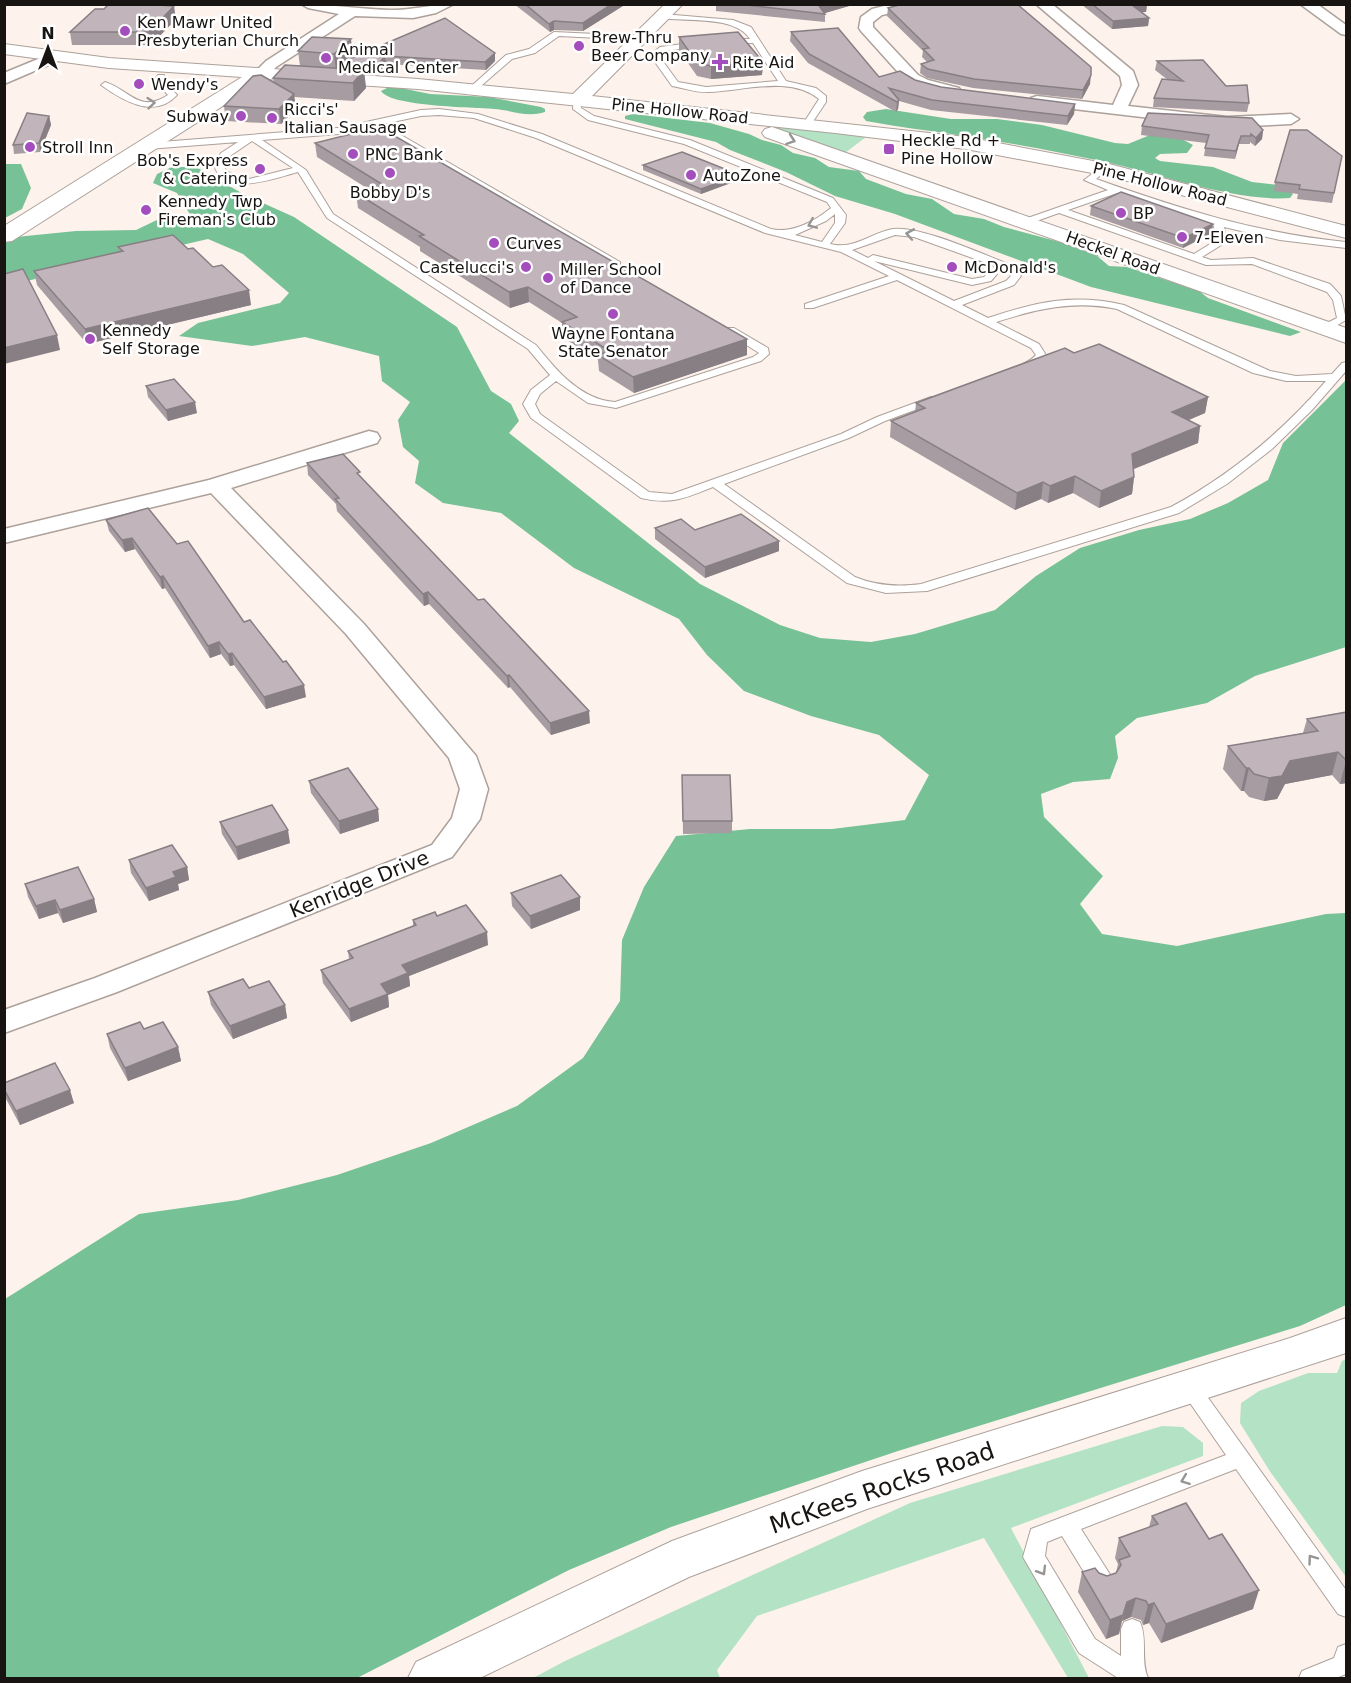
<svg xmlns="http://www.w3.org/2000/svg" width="1351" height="1683" font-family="'DejaVu Sans',sans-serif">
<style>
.green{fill:#b3e3c4}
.forest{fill:#76c195}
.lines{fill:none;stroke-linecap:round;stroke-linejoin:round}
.service-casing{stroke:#aca19b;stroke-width:2}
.minor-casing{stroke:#aca19b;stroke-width:3}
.tertiary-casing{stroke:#aca19b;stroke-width:2}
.service{fill:#fff;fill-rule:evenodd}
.minor{fill:#fff;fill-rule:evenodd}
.tertiary{fill:#fff;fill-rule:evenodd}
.wall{fill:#a69ca1}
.shaded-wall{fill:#877f83}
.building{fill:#c1b5bb;stroke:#877f83;stroke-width:1.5}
.oneway{stroke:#979594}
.poi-dot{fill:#a34ebc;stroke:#fff;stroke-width:2}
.labels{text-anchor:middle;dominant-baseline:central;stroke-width:5;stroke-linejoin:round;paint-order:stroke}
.far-poi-label{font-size:16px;fill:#171412;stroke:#fff;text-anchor:start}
.far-street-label{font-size:16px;fill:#171412;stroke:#fff}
.street-label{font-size:20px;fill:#171412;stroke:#fff}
.near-street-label{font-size:24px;fill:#171412;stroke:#fff}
</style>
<rect width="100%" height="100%" fill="#fef2ec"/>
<!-- green -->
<g class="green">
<polygon points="760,123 870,134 845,153"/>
<polygon points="1346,1359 1346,1577 1269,1470 1240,1423 1241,1403 1259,1391 1308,1373 1337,1373 1342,1361"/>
<polygon points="1162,1426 1183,1427 1203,1443 1203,1456 1011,1528 1089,1678 1068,1678 984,1538 757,1616 717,1670 720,1678 533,1678 565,1661 910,1503"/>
</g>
<!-- forest -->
<g class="forest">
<path d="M396,87L430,94L489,97L541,107L545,109V112C526,118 512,110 494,109C474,107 391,107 381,91L387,88Z"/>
<path d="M886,109L951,119H997L1042,125L1115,143L1128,144L1150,135L1176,136L1193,145L1187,153L1160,154L1155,158L1160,161L1213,167L1252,182L1278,185L1293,194L1290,198C1234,202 1157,173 1101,161C1054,151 1005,142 957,135C927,130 897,127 866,121L863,117L867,112Z"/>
<polygon points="633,114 710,123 749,134 762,140 781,145 793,153 815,158 829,167 859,171 866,179 906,194 932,199 954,214 984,219 1004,227 1071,245 1096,255 1109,266 1127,267 1199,291 1208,298 1301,332 1290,336 1091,287 895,214 835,196 786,172 730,150 716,142 625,119 625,116"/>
<polygon points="5,164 21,164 31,188 22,209 5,218"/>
<polygon points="172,167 196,167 245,195 294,217 457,327 491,391 511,404 519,421 509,433 700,584 780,625 820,638 871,642 915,634 995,610 1036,576 1080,548 1139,530 1190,519 1228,503 1268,480 1283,443 1346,380 1346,647 1255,676 1207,703 1137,718 1115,736 1118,758 1110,779 1073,782 1041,794 1044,817 1103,876 1080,904 1102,934 1177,946 1326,914 1346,913 1346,1305 1300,1326 898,1451 671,1527 569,1570 357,1678 5,1678 5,1299 139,1214 238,1200 337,1175 431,1143 517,1106 583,1058 620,1001 622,940 644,887 676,836 750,829 832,829 905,820 929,775 879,735 811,716 744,691 707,655 679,619 574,568 501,513 443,503 415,483 419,461 403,447 398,420 410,402 382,381 379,356 305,337 252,346 179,336 198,323 280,303 289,293 243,254 208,239 5,286 6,238 76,231 136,230 159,219 191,216 177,193 153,183 157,174"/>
</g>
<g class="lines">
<defs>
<g id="service">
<path d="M663,14L733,20L751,27L786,81L816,88L826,96V102L810,126L807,127L803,124L819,99C789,75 744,91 709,92C697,93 684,88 672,86L650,55L660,47L698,42L702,44L701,46L665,51L659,56L678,82L706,87L778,81L753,43H725L721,41L725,39H750C735,15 686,22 660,18V14Z"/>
<polygon points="554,32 639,36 643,38 639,40 559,36 535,53 512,59 474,92 467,90 506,55 529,49"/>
<path d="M158,75H164L163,80L177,95C154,120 122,100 101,85L105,82C130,90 139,114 168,95L154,80Z"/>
<path d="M574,98H580L581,108L594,116L690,140L833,198L846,215L845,223L830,244C855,250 870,233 893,229C920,225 986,256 1014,266L1021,276L1014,285L962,305L988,318C1036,302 1073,293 1124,305L1270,371L1296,376L1332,374L1342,363L1346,362V371L1312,410L1272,449L1227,484L1179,513L927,591L886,593L847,583L713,487C686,498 671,505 641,498L531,418L523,404L531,390L550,375L528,349L327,218L298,172C275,178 222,199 214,164L221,153L238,142L148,149L144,146L148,143L363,126V123L366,122L421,110L439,109L478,114L542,134L771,229C792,234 815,221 831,208L827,202L684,144L588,120L573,109ZM439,115L474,118L536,138L765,233L841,252L889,276L805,304V308H813L897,280L1031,348L1036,355C1030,362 1023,362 1018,368L1023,371L1038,366L1046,355L1039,344L996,322C1037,309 1074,300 1117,309L1253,373L1286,381H1326C1281,433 1230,475 1171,507L921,584C898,587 877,586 855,577L724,484L849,438L885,421L939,401V397H931L877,417L841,434L672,494L649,492L540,414L535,404L540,394L556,381L588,403L616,408L761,361L769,354L768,348L734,328H726V332L759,353L753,357L615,402C581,400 556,370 536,345L333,214L306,170L262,140L364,132L383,133L612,266H620V262L401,135L388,129L369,127L421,116ZM252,141L293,168L245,180L226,171L223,164L224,160ZM835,214V223L822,242L795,235L826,221ZM895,235L914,237L1006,270L1011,276L1006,281L954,301L874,261L972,285L991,281L997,274L992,265L973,261V265L984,269L987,274L984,277L972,279L873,255L868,258L852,250Z"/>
<path d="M1103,166L1108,169L1096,179C1181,209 1256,233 1346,242V248L1280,240L1224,227L1226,242L1202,257L1211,260L1253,258L1330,284L1341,296L1346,320L1329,330H1321V326L1337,318L1333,300L1327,292L1252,264L1206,265L1059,213L1028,224H1022V220L1108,190L1084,180ZM1117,193L1213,224L1218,239L1194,254L1068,210Z"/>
<path d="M1189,1379L1196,1381L1346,1590V1617L1338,1614L1236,1469L1081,1529L1111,1576L1114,1583L1111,1590L1103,1593L1095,1590L1062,1536L1047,1542L1045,1556L1095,1639L1121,1656V1629L1124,1622L1132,1619L1140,1622C1148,1640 1140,1660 1148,1678H1118L1079,1653L1023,1557L1031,1529L1226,1455L1179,1387L1182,1381Z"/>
<polygon points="1346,1644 1346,1674 1336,1678 1299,1678 1302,1671 1334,1658 1338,1647"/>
</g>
<g id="minor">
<path d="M301,4C332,4 363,10 394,10C414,10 433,4 454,4L436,13L413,18L355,16L276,67L268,76H256L254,73L266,61L339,14L308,8Z"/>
<polygon points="892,4 922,4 920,7 882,15 873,22 873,27 918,75 928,80 959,88 961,91 959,94 953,96 917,87 906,81 861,31 859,28 861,17 872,9"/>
<polygon points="1036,4 1052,4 1133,71 1138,85 1128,106 1227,117 1291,114 1299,119 1291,124 1227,127 1031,104 1029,101 1031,98 1037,96 1113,105 1122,85 1120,76"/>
<polygon points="1300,4 1317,4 1346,25 1346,35 1341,34"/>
<polygon points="55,52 60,54 63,57 60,60 4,84 4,73"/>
<polygon points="369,431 377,433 380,438 377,443 231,488 364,624 476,756 488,789 480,819 452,857 117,992 4,1033 4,1010 95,978 432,845 452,818 460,789 449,758 346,634 211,493 4,543 4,529 209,480"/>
</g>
<g id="tertiary">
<polygon points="665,4 683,4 592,96 966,137 1109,164 1346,226 1346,238 1108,176 966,149 835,133 418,89 265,79 12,241 4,242 4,226 242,77 109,68 4,54 4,44 109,58 418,79 573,94"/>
<polygon points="772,127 1346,328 1346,343 765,137 762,133 765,129"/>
<polygon points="1346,1318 1346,1353 867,1509 689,1577 480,1678 408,1678 416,1662 672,1541 862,1471 1290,1338"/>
</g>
</defs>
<!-- service casing -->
<use href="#service" class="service-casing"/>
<!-- minor casing -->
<use href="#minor" class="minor-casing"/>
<!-- tertiary casing -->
<use href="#tertiary" class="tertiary-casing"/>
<!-- service -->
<use href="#service" class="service"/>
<!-- minor -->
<use href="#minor" class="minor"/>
<!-- tertiary -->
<use href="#tertiary" class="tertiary"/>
</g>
<!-- wall -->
<g class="wall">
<polygon points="514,4 626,4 583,31 554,30 550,32"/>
<polygon points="716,4 856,4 824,13 825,14 825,22 716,11"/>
<polygon points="1081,4 1147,4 1146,12 1141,12 1149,18 1148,26 1112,29"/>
<polygon points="888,8 1090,84 1082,99 973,88 927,78 920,73 921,64 927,62 922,57 923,51 887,16"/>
<polygon points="445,18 495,53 495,61 486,70 386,64 378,74 364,73 366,88 354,101 294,97 296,109 281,124 226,121 224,106 274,82 273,78 300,66 298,51 312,37 353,57 351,59"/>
<polygon points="176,19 151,45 72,45 70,32"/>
<polygon points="791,32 879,77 915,80 941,87 1075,104 1074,114 1067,125 931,110 899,101 898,109 896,112 808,63 790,41"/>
<polygon points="679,37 763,62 762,75 711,79 697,76 679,50"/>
<polygon points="1157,61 1226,86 1249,103 1247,112 1153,107 1154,98 1168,80 1155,70"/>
<polygon points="49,116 51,125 40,152 14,154 13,145"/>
<polygon points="1142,126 1263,130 1262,139 1255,146 1250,142 1250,144 1239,144 1235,159 1204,156 1206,143 1141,135"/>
<polygon points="315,143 747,355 634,393 599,371 598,360 562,337 562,323 529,302 510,308 420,251 420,247 358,208 356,193 370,190 317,157"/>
<polygon points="1342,156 1332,203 1297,199 1298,194 1274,191 1275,182"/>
<polygon points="643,165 739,180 701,194 643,170"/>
<polygon points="1091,206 1212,233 1183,248 1090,215"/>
<polygon points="118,247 188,249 251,305 87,344 37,285 34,271 119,252"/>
<polygon points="1074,353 1208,397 1205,413 1189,420 1200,426 1198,443 1133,469 1134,477 1132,494 1099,508 1073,493 1048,503 1041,499 1015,510 890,437 891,421 915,412 916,403"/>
<polygon points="146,386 197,413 168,421 148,397"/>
<polygon points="307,463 360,476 590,723 551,735 510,687 508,688 429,604 424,606 337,511 336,504 308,475"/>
<polygon points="106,520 177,544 244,622 306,697 266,709 234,665 230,666 221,654 210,658 165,588 162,589 135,549 125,552 109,531"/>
<polygon points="655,528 695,530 779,541 779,551 705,578 655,539"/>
<polygon points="1347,712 1347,783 1340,784 1332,775 1285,784 1277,799 1264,801 1249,797 1244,791 1241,791 1223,769 1228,746 1303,733 1307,719"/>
<polygon points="682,775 732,821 732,833 683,834"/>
<polygon points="309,781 378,809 379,821 340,834 311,793"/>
<polygon points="220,822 290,843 238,860 222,834"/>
<polygon points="129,860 187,867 189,880 178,884 179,890 149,901 131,873"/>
<polygon points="25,884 94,899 97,912 63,923 58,913 39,919 28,897"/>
<polygon points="511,893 580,897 580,910 531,929 512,906"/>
<polygon points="437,916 488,945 409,976 410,986 388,995 389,1007 351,1022 323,983 321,970 349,959 348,951 413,926 413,920"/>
<polygon points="249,988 285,1005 287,1018 233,1039 211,1005 208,992"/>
<polygon points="144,1029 178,1047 181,1061 128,1081 110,1048 107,1034"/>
<polygon points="4,1083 74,1103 20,1125 5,1097"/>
<polygon points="1152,1516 1253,1609 1161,1643 1149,1623 1143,1625 1141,1620 1131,1617 1122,1621 1119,1634 1106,1639 1078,1592 1082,1572 1099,1573 1107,1576 1116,1573 1118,1564 1115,1558 1119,1538 1149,1527"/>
</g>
<!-- shaded-wall -->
<g class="shaded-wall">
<polygon points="612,4 626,4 583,31 583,23"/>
<polygon points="825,4 856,4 822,14 819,6"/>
<polygon points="1147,4 1146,12 1131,13 1132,5"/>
<polygon points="174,6 176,19 151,45 149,32"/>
<polygon points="1149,18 1148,26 1112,29 1113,21"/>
<polygon points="554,21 554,30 550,32 549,24"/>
<polygon points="351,39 353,57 345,64 340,63 340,68 336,71 334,54"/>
<polygon points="495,53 495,61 486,70 485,62"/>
<polygon points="385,56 386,64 378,74 377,66"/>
<polygon points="763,62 762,75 711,79 711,66"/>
<polygon points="364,70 366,88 354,101 353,83"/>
<polygon points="1091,75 1090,84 1082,99 1083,90"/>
<polygon points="294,94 296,109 281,124 279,109"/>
<polygon points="899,100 898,109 896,112 897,102"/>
<polygon points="1075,104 1074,114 1067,125 1068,116"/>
<polygon points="49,116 51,125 40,152 39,143"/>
<polygon points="1263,130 1262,139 1255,146 1256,138"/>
<polygon points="1241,136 1239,144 1235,159 1236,151"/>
<polygon points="740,175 739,180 701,194 701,189"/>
<polygon points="1213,224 1212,233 1183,248 1184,238"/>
<polygon points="528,287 529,302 510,308 509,292"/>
<polygon points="249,290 251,305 87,344 85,329"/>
<polygon points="57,335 60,350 4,364 4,348"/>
<polygon points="747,339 747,355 634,393 633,377"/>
<polygon points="1208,397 1205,413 1169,428 1172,412"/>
<polygon points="195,402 197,413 168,421 166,410"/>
<polygon points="1200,426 1198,443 1129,471 1132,454"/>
<polygon points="1075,476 1073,493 1048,503 1050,486"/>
<polygon points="1134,477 1132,494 1099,508 1101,491"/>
<polygon points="1043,482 1041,499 1015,510 1017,493"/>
<polygon points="132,538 135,549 125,552 122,540"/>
<polygon points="779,541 779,551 705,578 705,567"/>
<polygon points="163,576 165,588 162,589 160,577"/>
<polygon points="428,592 429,604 424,606 423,594"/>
<polygon points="219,642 221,654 210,658 208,646"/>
<polygon points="232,653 234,665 230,666 228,654"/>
<polygon points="509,675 510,687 508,688 507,676"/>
<polygon points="304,685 306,697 266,709 264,697"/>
<polygon points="589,711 590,723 551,735 550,723"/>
<polygon points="1338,752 1332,775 1285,784 1277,799 1264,801 1269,778 1290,761"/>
<polygon points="1346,761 1347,783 1340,784"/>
<polygon points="1246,768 1249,768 1244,791 1241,791"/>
<polygon points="378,809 379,821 340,834 339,821"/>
<polygon points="288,830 290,843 238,860 236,847"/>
<polygon points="187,867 189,880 178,884 179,890 149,901 146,888 173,872"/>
<polygon points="580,897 580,910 531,929 530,916"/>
<polygon points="94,899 97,912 63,923 60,910"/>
<polygon points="55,900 58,913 39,919 36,906"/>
<polygon points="487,932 488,945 409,976 410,986 388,995 389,1007 351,1022 349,1009 381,984 402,965"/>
<polygon points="285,1005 287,1018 233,1039 230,1026"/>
<polygon points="178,1047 181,1061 128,1081 125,1068"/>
<polygon points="70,1090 74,1103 20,1125 16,1111"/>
<polygon points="1259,1590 1253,1609 1161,1643 1166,1624"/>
<polygon points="1136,1598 1131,1617 1122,1621 1127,1602"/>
<polygon points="1154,1603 1149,1623 1143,1625 1148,1605"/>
<polygon points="1123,1615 1119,1634 1106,1639 1110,1620"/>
</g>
<!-- building -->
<g class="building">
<polygon points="109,4 141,4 174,6 149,32 70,32 95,9 104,9"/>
<polygon points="525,4 612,4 583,23 554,21 549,24"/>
<polygon points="737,4 825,4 819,6 825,14"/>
<polygon points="903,4 1017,4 1091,67 1091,75 1083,90 974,79 928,69 921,64 934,60 923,49 929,48 888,8"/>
<polygon points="1092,4 1142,4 1132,5 1149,18 1113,21"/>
<polygon points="445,18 495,53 485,62 385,56 377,66 340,63"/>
<polygon points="838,28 879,77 900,71 915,80 941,87 1075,104 1068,116 932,100 889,88 899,100 897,102 809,54 791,32"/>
<polygon points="738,32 763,62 711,66 697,63 679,37"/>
<polygon points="312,37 351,39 334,54 298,51"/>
<polygon points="1203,60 1226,86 1247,85 1249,103 1154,98 1162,79 1183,81 1157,61"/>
<polygon points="285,65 364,70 353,83 273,78"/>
<polygon points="261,75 294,94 279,109 224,106 253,76"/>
<polygon points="27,113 49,116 39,143 13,145"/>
<polygon points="1148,113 1252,118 1263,130 1256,138 1251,134 1251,136 1241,136 1236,151 1205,148 1209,135 1142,126"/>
<polygon points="379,127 747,339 633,377 598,355 610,351 562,322 577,317 528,287 509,292 419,236 424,235 356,193 385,186 315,143"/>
<polygon points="1290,130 1307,130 1342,156 1334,193 1299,189 1300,185 1275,182"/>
<polygon points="682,152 740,175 701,189 643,165"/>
<polygon points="1121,192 1213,224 1184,238 1091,206"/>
<polygon points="173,235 188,249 193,248 213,267 222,265 249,290 85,329 34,271 123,251 118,247"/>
<polygon points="23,269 57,335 4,348 4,274"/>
<polygon points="1099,344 1208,397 1172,412 1200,426 1132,454 1134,477 1101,491 1075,476 1050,486 1043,482 1017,493 891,421 925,408 916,403 1065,348 1074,353"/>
<polygon points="174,379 195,402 166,410 146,386"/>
<polygon points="343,454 360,472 357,473 478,600 484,599 589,711 550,723 509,675 507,676 428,592 423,594 335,499 339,498 307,463"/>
<polygon points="148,508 177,544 188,541 244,622 250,620 283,662 286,661 304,685 264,697 232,653 228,654 219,642 208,646 163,576 160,577 132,538 122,540 106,520"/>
<polygon points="741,514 779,541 705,567 655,528 681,519 695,530"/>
<polygon points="1347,712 1347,761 1338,752 1290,761 1282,776 1269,778 1254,774 1249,768 1246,768 1228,746 1318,731 1307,719"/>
<polygon points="348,768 378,809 339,821 309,781"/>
<polygon points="682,775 730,775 732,821 683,821"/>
<polygon points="272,805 288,830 236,847 220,822"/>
<polygon points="172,845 187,867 173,872 176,877 146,888 129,860"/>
<polygon points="78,867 94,899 60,910 55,900 36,906 25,884"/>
<polygon points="561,875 580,897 530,916 511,893"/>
<polygon points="466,905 487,932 402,965 408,973 381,984 388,994 349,1009 321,970 353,958 348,951 416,925 413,920 435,912 437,916"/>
<polygon points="243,979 249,988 269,981 285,1005 230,1026 208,992"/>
<polygon points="140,1022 144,1029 163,1022 178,1047 125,1068 107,1034"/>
<polygon points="55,1063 70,1090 16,1111 4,1089 4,1083"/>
<polygon points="1186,1503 1209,1539 1222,1534 1259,1590 1166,1624 1154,1603 1148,1605 1146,1601 1136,1598 1127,1602 1123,1615 1110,1620 1082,1572 1095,1568 1099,1573 1107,1576 1116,1573 1121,1565 1119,1560 1130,1556 1119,1538 1158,1524 1152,1516"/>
</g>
<!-- one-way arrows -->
<defs><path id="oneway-chevron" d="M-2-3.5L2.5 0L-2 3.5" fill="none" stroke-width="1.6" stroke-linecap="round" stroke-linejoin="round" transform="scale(1.5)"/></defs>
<g class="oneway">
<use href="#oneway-chevron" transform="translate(151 103) rotate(-5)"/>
<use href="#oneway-chevron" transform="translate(791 140) rotate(19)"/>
<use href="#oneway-chevron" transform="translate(812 224) rotate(157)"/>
<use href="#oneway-chevron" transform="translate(910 234) rotate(-170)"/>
<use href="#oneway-chevron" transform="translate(1185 1480) rotate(159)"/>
<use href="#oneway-chevron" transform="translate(1312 1559) rotate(-126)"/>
<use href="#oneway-chevron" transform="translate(1042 1571) rotate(59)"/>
</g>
<!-- markers -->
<g class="poi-dot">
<circle cx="125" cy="31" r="6"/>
<circle cx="579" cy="46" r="6"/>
<circle cx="326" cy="58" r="6"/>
<path d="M717 53h6v6h6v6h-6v6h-6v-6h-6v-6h6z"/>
<circle cx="139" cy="84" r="6"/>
<circle cx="241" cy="116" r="6"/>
<circle cx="272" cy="118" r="6"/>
<circle cx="30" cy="147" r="6"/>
<rect x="883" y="143" width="12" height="12" rx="3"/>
<circle cx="353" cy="154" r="6"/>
<circle cx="260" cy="169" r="6"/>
<circle cx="390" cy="173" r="6"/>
<circle cx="691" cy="175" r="6"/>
<circle cx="146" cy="210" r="6"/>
<circle cx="1121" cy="213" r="6"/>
<circle cx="1182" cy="237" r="6"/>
<circle cx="494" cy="243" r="6"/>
<circle cx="526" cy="267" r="6"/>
<circle cx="952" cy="267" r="6"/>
<circle cx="548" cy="278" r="6"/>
<circle cx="613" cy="314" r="6"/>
<circle cx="90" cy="339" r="6"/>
</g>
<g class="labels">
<!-- far-poi labels -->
<g class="far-poi-label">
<text x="137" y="22">Ken Mawr United<tspan x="137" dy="18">Presbyterian Church</tspan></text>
<text x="591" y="37">Brew-Thru<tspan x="591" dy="18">Beer Company</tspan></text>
<text x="338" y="49">Animal<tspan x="338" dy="18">Medical Center</tspan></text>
<text x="732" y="62">Rite Aid</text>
<text x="151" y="84">Wendy's</text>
<text x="284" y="109">Ricci's'<tspan x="284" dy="18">Italian Sausage</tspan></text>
<text x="229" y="116" text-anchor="end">Subway</text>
<text x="901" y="140">Heckle Rd +<tspan x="901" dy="18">Pine Hollow</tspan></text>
<text x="42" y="147">Stroll Inn</text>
<text x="365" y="154">PNC Bank</text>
<text x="248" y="160" text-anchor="end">Bob's Express<tspan x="248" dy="18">&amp; Catering</tspan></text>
<text x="703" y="175">AutoZone</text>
<text x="390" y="192" text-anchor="middle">Bobby D's</text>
<text x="158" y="201">Kennedy Twp<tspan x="158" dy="18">Fireman's Club</tspan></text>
<text x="1133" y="213">BP</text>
<text x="1194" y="237">7-Eleven</text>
<text x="506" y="243">Curves</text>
<text x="514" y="267" text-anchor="end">Castelucci's</text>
<text x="964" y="267">McDonald's</text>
<text x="560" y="269">Miller School<tspan x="560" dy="18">of Dance</tspan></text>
<text x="102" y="330">Kennedy<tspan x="102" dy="18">Self Storage</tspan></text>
<text x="613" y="333" text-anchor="middle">Wayne Fontana<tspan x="613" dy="18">State Senator</tspan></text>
</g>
<!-- far-street labels -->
<g class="far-street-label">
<text transform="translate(680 111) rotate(6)">Pine Hollow Road</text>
<text transform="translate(1160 184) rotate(14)">Pine Hollow Road</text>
<text transform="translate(1113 253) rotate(20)">Heckel Road</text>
</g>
<!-- street labels -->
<g class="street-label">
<text transform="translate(359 884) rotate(-22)">Kenridge Drive</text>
</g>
<!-- near-street labels -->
<g class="near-street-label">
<text transform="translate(882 1488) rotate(-19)">McKees Rocks Road</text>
</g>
</g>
<!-- border -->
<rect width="1351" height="1683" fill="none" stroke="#171412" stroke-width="12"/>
<!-- north arrow -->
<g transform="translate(48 48)" stroke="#ffffff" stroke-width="4.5" paint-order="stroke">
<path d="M0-4.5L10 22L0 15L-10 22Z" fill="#171412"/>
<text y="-9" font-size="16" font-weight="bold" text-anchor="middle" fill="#171412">N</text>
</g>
</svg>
